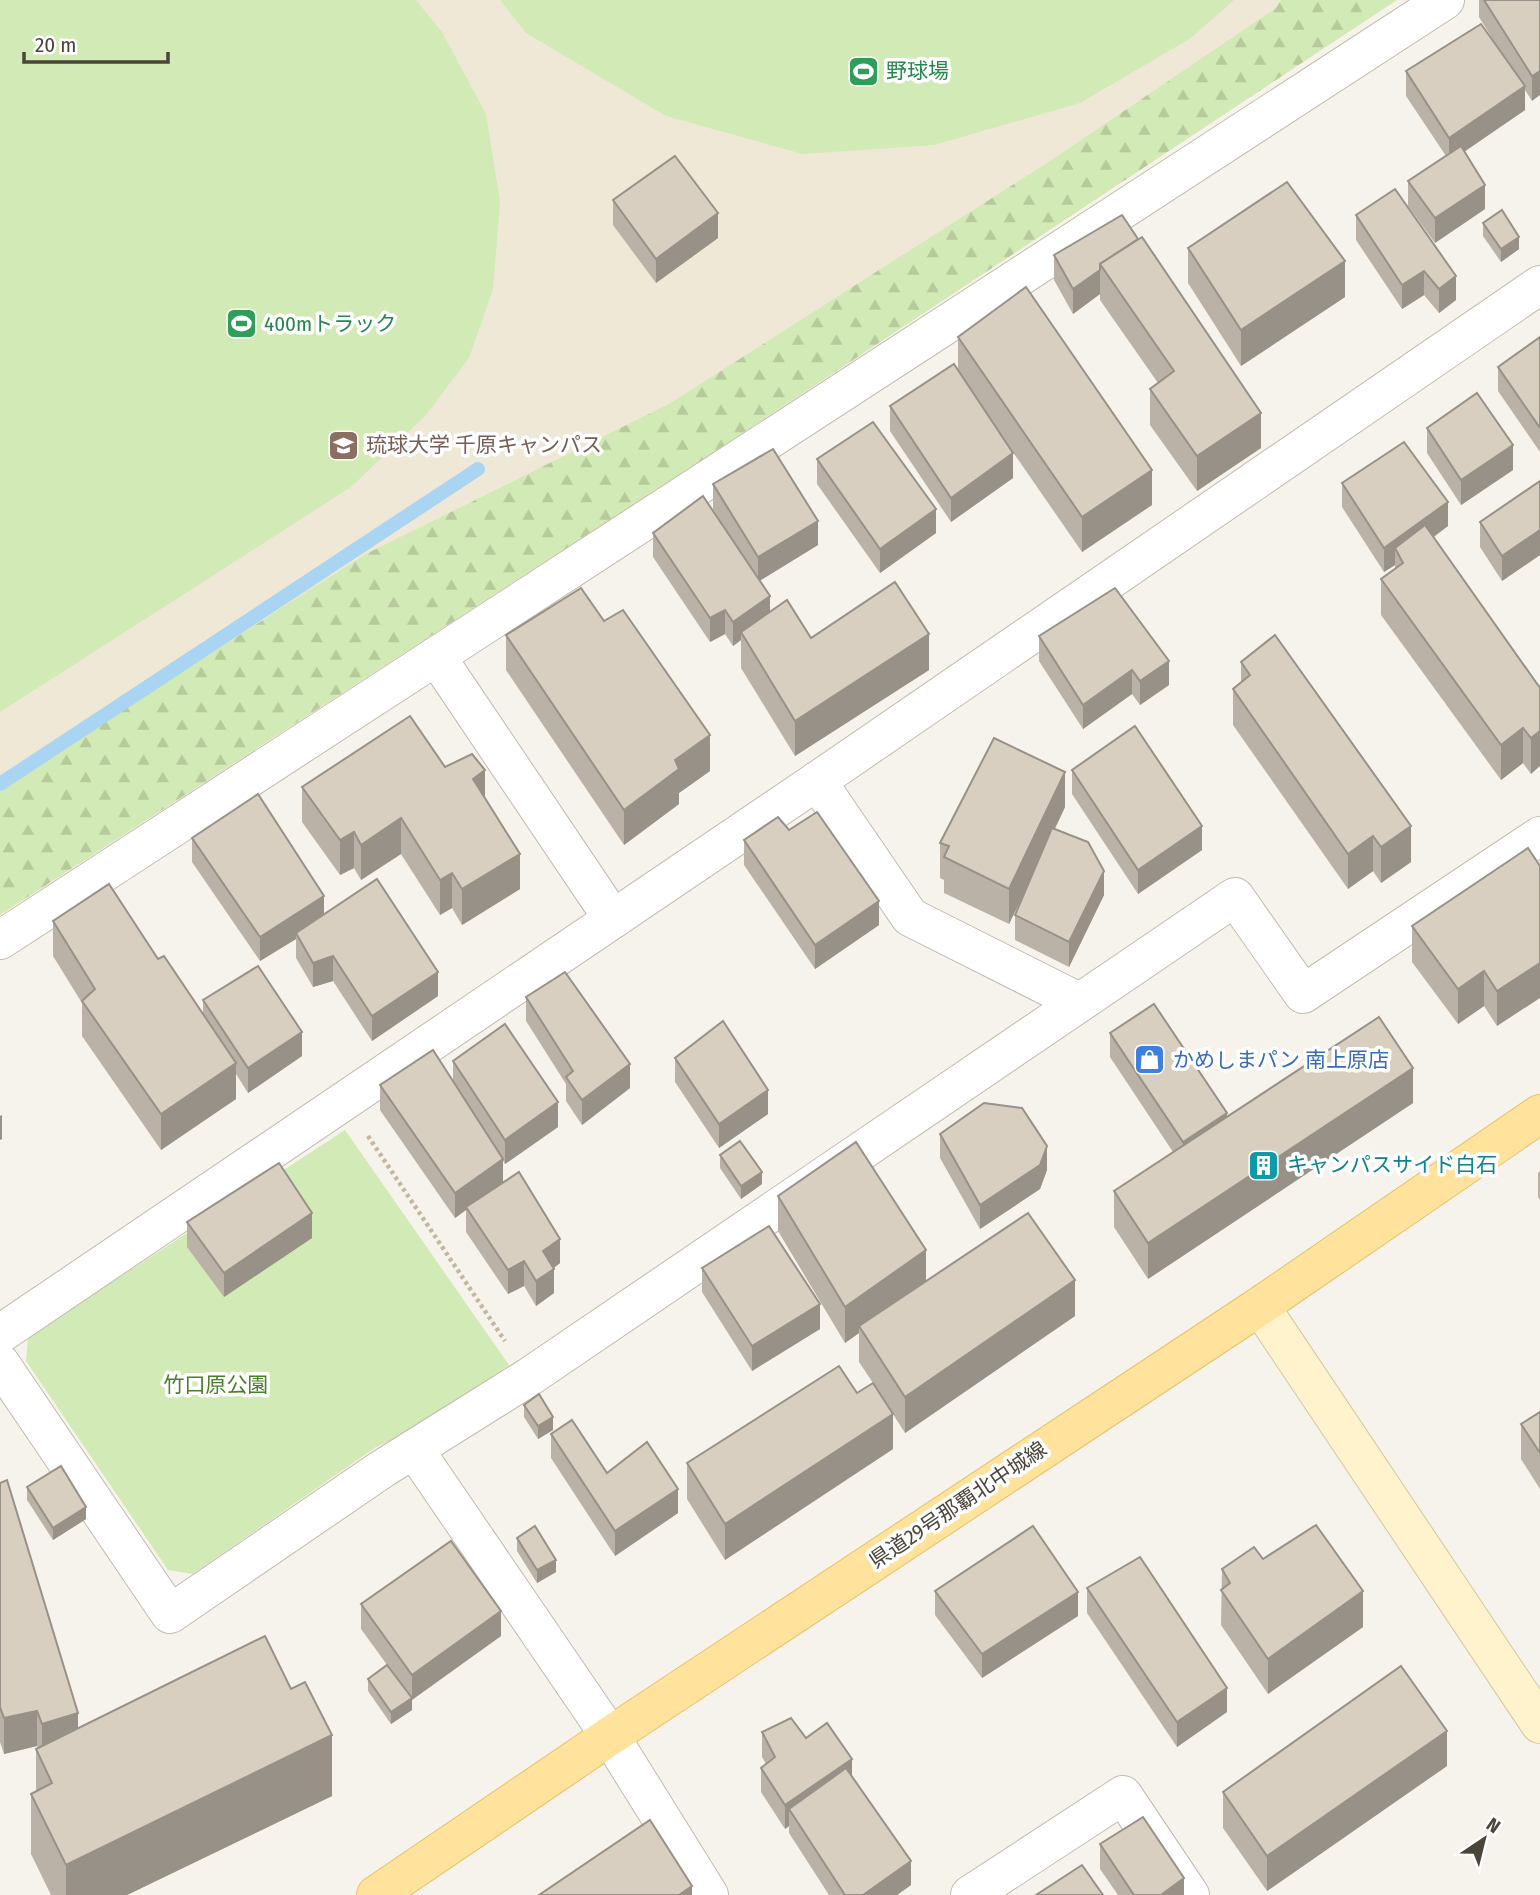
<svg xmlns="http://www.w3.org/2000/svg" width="1540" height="1895" font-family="'Fira Sans Condensed','Noto Sans JP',sans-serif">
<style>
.education{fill:#efe8d6}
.forest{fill:url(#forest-firs)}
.park{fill:#d2eab5}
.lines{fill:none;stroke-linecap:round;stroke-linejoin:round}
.stream{stroke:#a9d4f2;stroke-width:14}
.street-casing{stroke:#c2bbae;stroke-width:40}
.secondary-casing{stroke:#d6c79b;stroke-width:40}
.primary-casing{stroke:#e6c16a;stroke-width:40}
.path{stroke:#c4b79f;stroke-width:4.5;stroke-dasharray:3.5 3.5;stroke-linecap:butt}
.street{stroke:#fff;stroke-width:38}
.secondary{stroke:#fff3cd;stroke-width:38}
.primary{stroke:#ffe39c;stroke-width:38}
.wall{fill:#bab2a6}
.shaded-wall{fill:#979187}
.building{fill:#d8cfc1;stroke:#979187;stroke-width:2}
.labels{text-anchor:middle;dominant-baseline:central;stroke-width:7;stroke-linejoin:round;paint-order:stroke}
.leisure-label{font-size:21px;fill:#27864d;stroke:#fff;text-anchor:start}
.education-label{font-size:21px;fill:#785e54;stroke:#fff;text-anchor:start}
.shop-label{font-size:21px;fill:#366cbe;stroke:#fff;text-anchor:start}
.culture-label{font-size:21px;fill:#0d838f;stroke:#fff;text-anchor:start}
.park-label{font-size:21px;fill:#4a7f2a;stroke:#fff}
.street-label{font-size:21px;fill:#4b4439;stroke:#fff}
</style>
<defs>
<pattern id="forest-firs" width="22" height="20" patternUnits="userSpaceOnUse" patternTransform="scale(1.75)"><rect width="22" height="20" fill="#d2eab5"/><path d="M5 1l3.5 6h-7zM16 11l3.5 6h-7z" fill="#b6ca9c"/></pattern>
</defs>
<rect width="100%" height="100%" fill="#f6f3ec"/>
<!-- education -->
<polygon class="education" points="0,0 1370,0 0,890"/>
<!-- forest -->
<polygon class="forest" points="1281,0 1397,0 702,460 0,915 0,789 364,555 669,404 1050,161 1276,8"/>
<!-- park -->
<g class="park">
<polygon points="0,0 416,0 442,32 486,114 500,202 493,289 469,358 425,416 351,487 0,712"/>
<polygon points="500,0 1234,0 1191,38 1080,103 934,145 803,154 666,116 526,33"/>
<polygon points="345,1130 509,1365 424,1425 376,1447 193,1574 168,1570 26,1361 28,1337"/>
</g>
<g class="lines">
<!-- stream -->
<polyline class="stream" points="0,784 478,469"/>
<defs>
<g id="street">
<polyline points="436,656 613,919"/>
<polyline points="817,781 910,917 1079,1002"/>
<polyline points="0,940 1445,0"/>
<polyline points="0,1334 817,781 1540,285"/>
<polyline points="0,1363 170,1614 382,1469 529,1377 1235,897 1303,994 1540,836"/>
<polyline points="414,1449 610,1736 709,1895"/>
<polyline points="970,1895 1123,1795 1190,1895"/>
</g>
<polyline id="secondary" points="1260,1306 1540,1724"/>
<polyline id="primary" points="376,1895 610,1736 1260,1306 1540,1114"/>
</defs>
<!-- street casing -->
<use href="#street" class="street-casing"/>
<!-- secondary casing -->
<use href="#secondary" class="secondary-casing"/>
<!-- primary casing -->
<use href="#primary" class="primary-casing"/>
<!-- path -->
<polyline class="path" points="368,1136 505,1341"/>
<!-- street -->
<use href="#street" class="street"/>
<!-- secondary -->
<use href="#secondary" class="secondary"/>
<!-- primary -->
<use href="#primary" class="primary"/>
</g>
<!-- wall -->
<g class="wall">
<polygon points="1479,0 1540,0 1532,101 1525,90 1525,110 1464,152 1485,209 1435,243 1408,206 1408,181 1446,156 1406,96 1406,71 1503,56 1479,17"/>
<polygon points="1395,189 1456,300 1439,313 1424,295 1402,309 1356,240 1356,215"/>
<polygon points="613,200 718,238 656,283 613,225"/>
<polygon points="1122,215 1261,448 1197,491 1150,425 1150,389 1158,383 1100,300 1100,294 1073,314 1054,280 1054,255"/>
<polygon points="1483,223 1519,249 1501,262 1483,236"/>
<polygon points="1188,248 1345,297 1241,366 1188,283"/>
<polygon points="958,337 1152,505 1082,552 988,416 1013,478 951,522 890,431 890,406 958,371"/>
<polygon points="1540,337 1540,452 1498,391 1498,367"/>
<polygon points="1427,428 1513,470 1461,505 1427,453"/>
<polygon points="817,459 936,533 880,573 817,484"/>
<polygon points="1540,481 1540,555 1502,581 1480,547 1480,522"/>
<polygon points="1342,483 1448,526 1434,537 1540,688 1531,774 1523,763 1501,780 1381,615 1381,579 1395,569 1395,565 1384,572 1342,507"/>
<polygon points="713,484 818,545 760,580 770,612 811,638 929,670 795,756 741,668 741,640 733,646 725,634 710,642 653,557 653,533 732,539 713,509"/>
<polygon points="1115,588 1169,685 1140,705 1132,694 1083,729 1039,661 1039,636"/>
<polygon points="506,635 710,771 679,793 679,804 624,845 506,670"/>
<polygon points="1241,662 1411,862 1381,883 1373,871 1348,889 1233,725 1233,689 1241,683"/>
<polygon points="445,767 485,798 520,889 462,925 452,908 440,915 401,854 361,880 354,868 340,875 302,822 302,787"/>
<polygon points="1072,770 1202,850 1138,894 1072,794"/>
<polygon points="1065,807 1055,829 1104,895 1069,967 1015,940 1015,915 1028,885 1009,924 944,893 944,880 940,878 940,843"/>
<polygon points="192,838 324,914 438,996 372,1041 333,981 313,987 296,958 296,939 260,961 192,862"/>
<polygon points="744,840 879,925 815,969 744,865"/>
<polygon points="1540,866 1497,1026 1484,1006 1458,1024 1412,962 1412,926"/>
<polygon points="53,921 158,959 203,1015 203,1000 302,1056 248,1093 236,1074 236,1099 161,1150 82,1036 82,1003 53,956"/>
<polygon points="526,997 630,1088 582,1125 566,1101 566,1084 526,1021"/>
<polygon points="1110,1033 1227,1117 1413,1103 1148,1279 1114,1227 1114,1191 1173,1152 1110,1057"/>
<polygon points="675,1058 768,1114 719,1148 675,1082"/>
<polygon points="453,1061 558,1127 505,1164 503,1161 503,1182 560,1263 554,1268 554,1293 536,1306 524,1286 508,1294 466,1232 466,1210 455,1218 380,1110 380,1085 453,1082"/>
<polygon points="940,1134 1047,1170 1040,1189 980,1229 940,1158"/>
<polygon points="720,1155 762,1184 741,1199 720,1168"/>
<polygon points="1540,1171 1540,1200 1538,1197 1538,1173"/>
<polygon points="778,1196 926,1281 1075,1316 905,1433 891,1411 893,1449 725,1560 687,1499 687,1463 857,1393 873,1383 859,1362 859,1333 845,1343 778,1231"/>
<polygon points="187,1222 312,1238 224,1297 187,1247"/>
<polygon points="702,1268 820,1329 752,1371 702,1292"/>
<polygon points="524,1405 553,1430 538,1439 524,1417"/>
<polygon points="1540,1412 1540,1489 1521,1459 1521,1424"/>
<polygon points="551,1434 607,1473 678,1513 615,1556 551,1458"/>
<polygon points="0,1483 78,1728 332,1796 127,1895 51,1895 31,1854 31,1794 36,1791 36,1749 38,1747 37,1746 4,1754 0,1742"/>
<polygon points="27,1487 86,1519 53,1540 27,1500"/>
<polygon points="517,1538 556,1572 537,1583 517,1551"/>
<polygon points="1263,1559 1363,1627 1268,1694 1221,1625 1222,1569"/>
<polygon points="1087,1588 1227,1712 1177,1747 1087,1613"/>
<polygon points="935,1591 1078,1616 982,1678 935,1615"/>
<polygon points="361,1604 501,1636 412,1699 412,1710 391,1724 368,1691 368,1679 393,1673 361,1629"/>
<polygon points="762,1732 806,1738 852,1777 911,1885 897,1895 829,1895 789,1833 789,1826 785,1829 761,1792 761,1768 766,1764 762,1757"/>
<polygon points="1447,1766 1267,1891 1223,1828 1223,1792"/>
<polygon points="1100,1844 1184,1895 1118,1895 1100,1869"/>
</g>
<!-- shaded-wall -->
<g class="shaded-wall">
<polygon points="1540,71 1540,95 1532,101 1532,76"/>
<polygon points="1525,86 1525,110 1449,162 1449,138"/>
<polygon points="1485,185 1485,209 1435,243 1435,218"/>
<polygon points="718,213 718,238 656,283 656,259"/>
<polygon points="1519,237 1519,249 1501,262 1501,249"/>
<polygon points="1345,261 1345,297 1241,366 1241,330"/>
<polygon points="1100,270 1100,294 1073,314 1073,289"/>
<polygon points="1424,271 1424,295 1402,309 1402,285"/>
<polygon points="1456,276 1456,300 1439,313 1439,289"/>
<polygon points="1261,413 1261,448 1197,491 1197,456"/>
<polygon points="1513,445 1513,470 1461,505 1461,480"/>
<polygon points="1013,453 1013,478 951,522 951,498"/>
<polygon points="1152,470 1152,505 1082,552 1082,517"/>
<polygon points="1448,502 1448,526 1401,560 1395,548 1395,565 1384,572 1384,548"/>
<polygon points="936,509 936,533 880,573 880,549"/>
<polygon points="818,521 818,545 758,582 758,557"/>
<polygon points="1540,530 1540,555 1502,581 1502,556"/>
<polygon points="770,596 770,620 741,632 741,640 733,646 733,622"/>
<polygon points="725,610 725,634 710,642 710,618"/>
<polygon points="929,634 929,670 795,756 795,721"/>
<polygon points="1169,661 1169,685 1140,705 1140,681"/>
<polygon points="1132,670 1132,694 1083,729 1083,705"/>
<polygon points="1523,728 1523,763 1501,780 1501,745"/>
<polygon points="1540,731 1540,766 1531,774 1531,738"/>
<polygon points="710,735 710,771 679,793 679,804 624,845 624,810 675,760"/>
<polygon points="485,770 485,806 473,779"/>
<polygon points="1065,772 1065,807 1009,924 1009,889"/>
<polygon points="401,818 401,854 361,880 361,845"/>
<polygon points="1202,826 1202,850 1138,894 1138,870"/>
<polygon points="1411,826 1411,862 1381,883 1381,847"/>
<polygon points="354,832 354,868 340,875 340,840"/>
<polygon points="1373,836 1373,871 1348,889 1348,854"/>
<polygon points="520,854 520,889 462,925 462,889"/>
<polygon points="1104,871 1104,895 1069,967 1069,942"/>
<polygon points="452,873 452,908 440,915 440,880"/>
<polygon points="324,896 324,920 296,933 296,939 260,961 260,937"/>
<polygon points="879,901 879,925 815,969 815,945"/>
<polygon points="333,956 333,981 313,987 313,963"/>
<polygon points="1540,963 1540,998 1497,1026 1497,991"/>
<polygon points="1484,971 1484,1006 1458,1024 1458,989"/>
<polygon points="438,972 438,996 372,1041 372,1016"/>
<polygon points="302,1032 302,1056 248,1093 248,1068"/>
<polygon points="236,1063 236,1099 161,1150 161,1114"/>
<polygon points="630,1064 630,1088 582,1125 582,1100"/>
<polygon points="1413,1068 1413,1103 1148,1279 1148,1243"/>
<polygon points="768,1090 768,1114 719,1148 719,1124"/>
<polygon points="558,1102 558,1127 505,1164 505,1140"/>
<polygon points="1227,1113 1227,1137 1183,1166 1183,1142"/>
<polygon points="2,1115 2,1139 0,1140 0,1116"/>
<polygon points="1047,1146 1047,1170 1040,1189 980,1229 980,1205"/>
<polygon points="503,1159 503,1183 466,1207 466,1210 455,1218 455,1193"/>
<polygon points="762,1172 762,1184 741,1199 741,1186"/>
<polygon points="312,1213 312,1238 224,1297 224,1273"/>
<polygon points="560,1239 560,1263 543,1276 543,1251"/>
<polygon points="926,1250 926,1286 859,1326 859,1333 845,1343 845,1307"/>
<polygon points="524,1261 524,1286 508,1294 508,1270"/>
<polygon points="554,1269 554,1293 536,1306 536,1281"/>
<polygon points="1075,1280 1075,1316 905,1433 905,1397"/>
<polygon points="820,1304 820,1329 752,1371 752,1346"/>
<polygon points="893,1414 893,1449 725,1560 725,1524"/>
<polygon points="553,1417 553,1430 538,1439 538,1426"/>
<polygon points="678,1489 678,1513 615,1556 615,1531"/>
<polygon points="86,1507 86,1519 53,1540 53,1528"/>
<polygon points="556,1560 556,1572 537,1583 537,1570"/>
<polygon points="1363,1591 1363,1627 1268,1694 1268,1659"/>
<polygon points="1078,1592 1078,1616 982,1678 982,1654"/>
<polygon points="501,1611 501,1636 412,1700 412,1675"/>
<polygon points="1227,1688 1227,1712 1177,1747 1177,1722"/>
<polygon points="412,1698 412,1710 391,1724 391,1712"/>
<polygon points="37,1711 37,1746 4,1754 4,1718"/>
<polygon points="78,1713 78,1748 42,1759 42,1724"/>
<polygon points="1447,1731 1447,1766 1267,1891 1267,1856"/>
<polygon points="332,1735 332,1796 127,1895 66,1895 66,1865"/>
<polygon points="852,1759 852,1784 789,1809 789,1826 785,1829 785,1805"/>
<polygon points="911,1861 911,1885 897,1895 863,1895"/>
<polygon points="1184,1878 1184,1895 1161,1895"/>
<polygon points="692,1886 692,1895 679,1895"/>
</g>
<!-- building -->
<g class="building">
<polygon points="1484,0 1540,0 1540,71 1532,76"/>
<polygon points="1481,24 1525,86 1449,138 1406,71"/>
<polygon points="1461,146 1485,185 1435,218 1408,181"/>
<polygon points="675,156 718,213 656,259 613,200"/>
<polygon points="1287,182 1345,261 1241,330 1188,248"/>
<polygon points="1395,189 1456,276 1439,289 1424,271 1402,285 1356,215"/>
<polygon points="1502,210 1519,237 1501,249 1483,223"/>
<polygon points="1122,215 1138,239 1100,264 1100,270 1073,289 1054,255"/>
<polygon points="1142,237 1261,413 1197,456 1150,389 1174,371 1100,264"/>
<polygon points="1026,287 1152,470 1082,517 958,337"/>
<polygon points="1540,337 1540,428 1498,367"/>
<polygon points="954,364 1013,453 951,498 890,406"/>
<polygon points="1477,393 1513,445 1461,480 1427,428"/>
<polygon points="873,422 936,509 880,549 817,459"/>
<polygon points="1404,442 1448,502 1384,548 1342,483"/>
<polygon points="773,449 818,521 758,557 713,484"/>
<polygon points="1540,481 1540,530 1502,556 1480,522"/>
<polygon points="703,496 770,596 733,622 725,610 710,618 653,533"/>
<polygon points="1425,525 1540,688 1540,731 1531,738 1523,728 1501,745 1381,579 1403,563 1395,548"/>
<polygon points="895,582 929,634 795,721 741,632 787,600 811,638"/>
<polygon points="581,588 604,621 623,610 710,735 675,760 679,769 624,810 506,635"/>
<polygon points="1115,588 1169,661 1140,681 1132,670 1083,705 1039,636"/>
<polygon points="1275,635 1411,826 1381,847 1373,836 1348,854 1233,689 1250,675 1241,662"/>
<polygon points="410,716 445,767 472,754 485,770 473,779 520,854 462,889 452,873 440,880 401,818 361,845 354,832 340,840 302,787"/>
<polygon points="1135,726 1202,826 1138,870 1072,770"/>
<polygon points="994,738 1065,772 1009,889 944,857 949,846 940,843"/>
<polygon points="258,794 324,896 260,937 192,838"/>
<polygon points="817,812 879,901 815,945 744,840 778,817 789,830"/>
<polygon points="1052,828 1088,842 1104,871 1069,942 1015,915"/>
<polygon points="1528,848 1540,866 1540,963 1497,991 1484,971 1458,989 1412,926"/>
<polygon points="377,879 438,972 372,1016 333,956 313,963 296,933"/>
<polygon points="109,884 158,959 164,956 236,1063 161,1114 82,1001 95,989 53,921"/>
<polygon points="258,966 302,1032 248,1068 203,1000"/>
<polygon points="565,972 630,1064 582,1100 566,1077 573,1071 526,997"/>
<polygon points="1154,1004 1227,1113 1183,1142 1110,1033"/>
<polygon points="1379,1017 1413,1068 1148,1243 1114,1191"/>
<polygon points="723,1021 768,1090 719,1124 675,1058"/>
<polygon points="505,1024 558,1102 505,1140 453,1061"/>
<polygon points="433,1050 503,1159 455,1193 380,1085"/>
<polygon points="984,1103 1022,1108 1047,1146 1040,1165 980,1205 940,1134"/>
<polygon points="740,1141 762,1172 741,1186 720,1155"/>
<polygon points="856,1142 926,1250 845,1307 778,1196"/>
<polygon points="279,1163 312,1213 224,1273 187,1222"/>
<polygon points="519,1172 560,1239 543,1251 554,1269 536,1281 524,1261 508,1270 466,1207"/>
<polygon points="1028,1213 1075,1280 905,1397 859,1326"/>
<polygon points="769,1226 820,1304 752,1346 702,1268"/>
<polygon points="839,1366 857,1393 873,1383 893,1414 725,1524 687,1463"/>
<polygon points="539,1394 553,1417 538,1426 524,1405"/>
<polygon points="1540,1412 1540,1453 1521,1424"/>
<polygon points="572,1420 607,1473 647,1442 678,1489 615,1531 551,1434"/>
<polygon points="61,1466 86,1507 53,1528 27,1487"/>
<polygon points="7,1480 78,1713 42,1724 37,1711 4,1718 0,1707 0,1483"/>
<polygon points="1316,1525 1363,1591 1268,1659 1221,1590 1230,1583 1222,1569 1254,1547 1263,1559"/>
<polygon points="535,1526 556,1560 537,1570 517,1538"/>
<polygon points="1033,1526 1078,1592 982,1654 935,1591"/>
<polygon points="451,1541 501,1611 412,1675 361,1604"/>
<polygon points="1140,1557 1227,1688 1177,1722 1087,1588"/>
<polygon points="265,1636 291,1689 305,1682 332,1735 66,1865 31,1794 52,1783 36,1749"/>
<polygon points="387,1665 412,1698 391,1712 368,1679"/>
<polygon points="1401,1666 1447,1731 1267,1856 1223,1792"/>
<polygon points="791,1718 806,1738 827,1723 852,1759 785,1805 761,1768 775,1757 762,1732"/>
<polygon points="846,1768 911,1861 863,1895 845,1895 789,1809"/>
<polygon points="1143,1817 1184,1878 1161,1895 1134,1895 1100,1844"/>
<polygon points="650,1820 692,1886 679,1895 539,1895"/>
<polygon points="1082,1865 1103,1895 1036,1895"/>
</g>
<!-- icons -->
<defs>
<symbol id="stadium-square" viewBox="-11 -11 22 22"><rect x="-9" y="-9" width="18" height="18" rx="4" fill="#2e9e5b" stroke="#fff"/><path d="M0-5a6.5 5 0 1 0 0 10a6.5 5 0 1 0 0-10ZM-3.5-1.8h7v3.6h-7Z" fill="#fff"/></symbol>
<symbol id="university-square" viewBox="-11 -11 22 22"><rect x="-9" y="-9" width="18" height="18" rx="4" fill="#8d6e63" stroke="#fff"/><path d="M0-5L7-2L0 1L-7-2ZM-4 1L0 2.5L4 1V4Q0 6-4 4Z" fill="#fff"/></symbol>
<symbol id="shop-square" viewBox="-11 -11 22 22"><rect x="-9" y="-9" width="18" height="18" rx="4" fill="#3f7fe0" stroke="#fff"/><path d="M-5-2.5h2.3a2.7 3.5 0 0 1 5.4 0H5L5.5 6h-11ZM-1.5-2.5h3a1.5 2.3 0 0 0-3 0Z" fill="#fff"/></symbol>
<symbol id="building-square" viewBox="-11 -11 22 22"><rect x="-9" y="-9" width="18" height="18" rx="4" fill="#0f9aa8" stroke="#fff"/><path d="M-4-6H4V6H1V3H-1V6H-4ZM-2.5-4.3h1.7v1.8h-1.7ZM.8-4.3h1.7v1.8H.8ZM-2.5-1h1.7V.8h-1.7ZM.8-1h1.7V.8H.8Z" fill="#fff"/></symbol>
</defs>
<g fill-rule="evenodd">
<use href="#stadium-square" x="846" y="54" width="35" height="35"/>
<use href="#stadium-square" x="224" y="306" width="35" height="35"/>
<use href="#university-square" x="326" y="428" width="35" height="35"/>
<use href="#shop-square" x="1132" y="1042" width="35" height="35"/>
<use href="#building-square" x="1246" y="1148" width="35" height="35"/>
</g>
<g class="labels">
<!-- leisure labels -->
<g class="leisure-label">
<text x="886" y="71">野球場</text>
<text x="264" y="324">400mトラック</text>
</g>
<!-- education labels -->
<g class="education-label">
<text x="366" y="445">琉球大学 千原キャンパス</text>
</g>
<!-- shop labels -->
<g class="shop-label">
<text x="1173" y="1060">かめしまパン 南上原店</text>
</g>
<!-- culture labels -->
<g class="culture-label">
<text x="1287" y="1165">キャンパスサイド白石</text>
</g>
<!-- park labels -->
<g class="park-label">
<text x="216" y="1385">竹口原公園</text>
</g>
<!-- street labels -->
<g class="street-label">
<text transform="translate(958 1505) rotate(-34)">県道29号那覇北中城線</text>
</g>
</g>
<!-- north arrow -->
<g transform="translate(1484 1839) rotate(35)" stroke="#ffffff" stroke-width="5" paint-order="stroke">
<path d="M0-5L12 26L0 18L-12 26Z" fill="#4b4439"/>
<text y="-10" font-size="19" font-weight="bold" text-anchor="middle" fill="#4b4439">N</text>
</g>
<!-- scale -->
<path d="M24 52v10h144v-10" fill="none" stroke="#4b4439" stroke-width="3.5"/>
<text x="35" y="52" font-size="21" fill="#4b4439" stroke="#ffffff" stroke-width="5" paint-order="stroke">20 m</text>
</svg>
